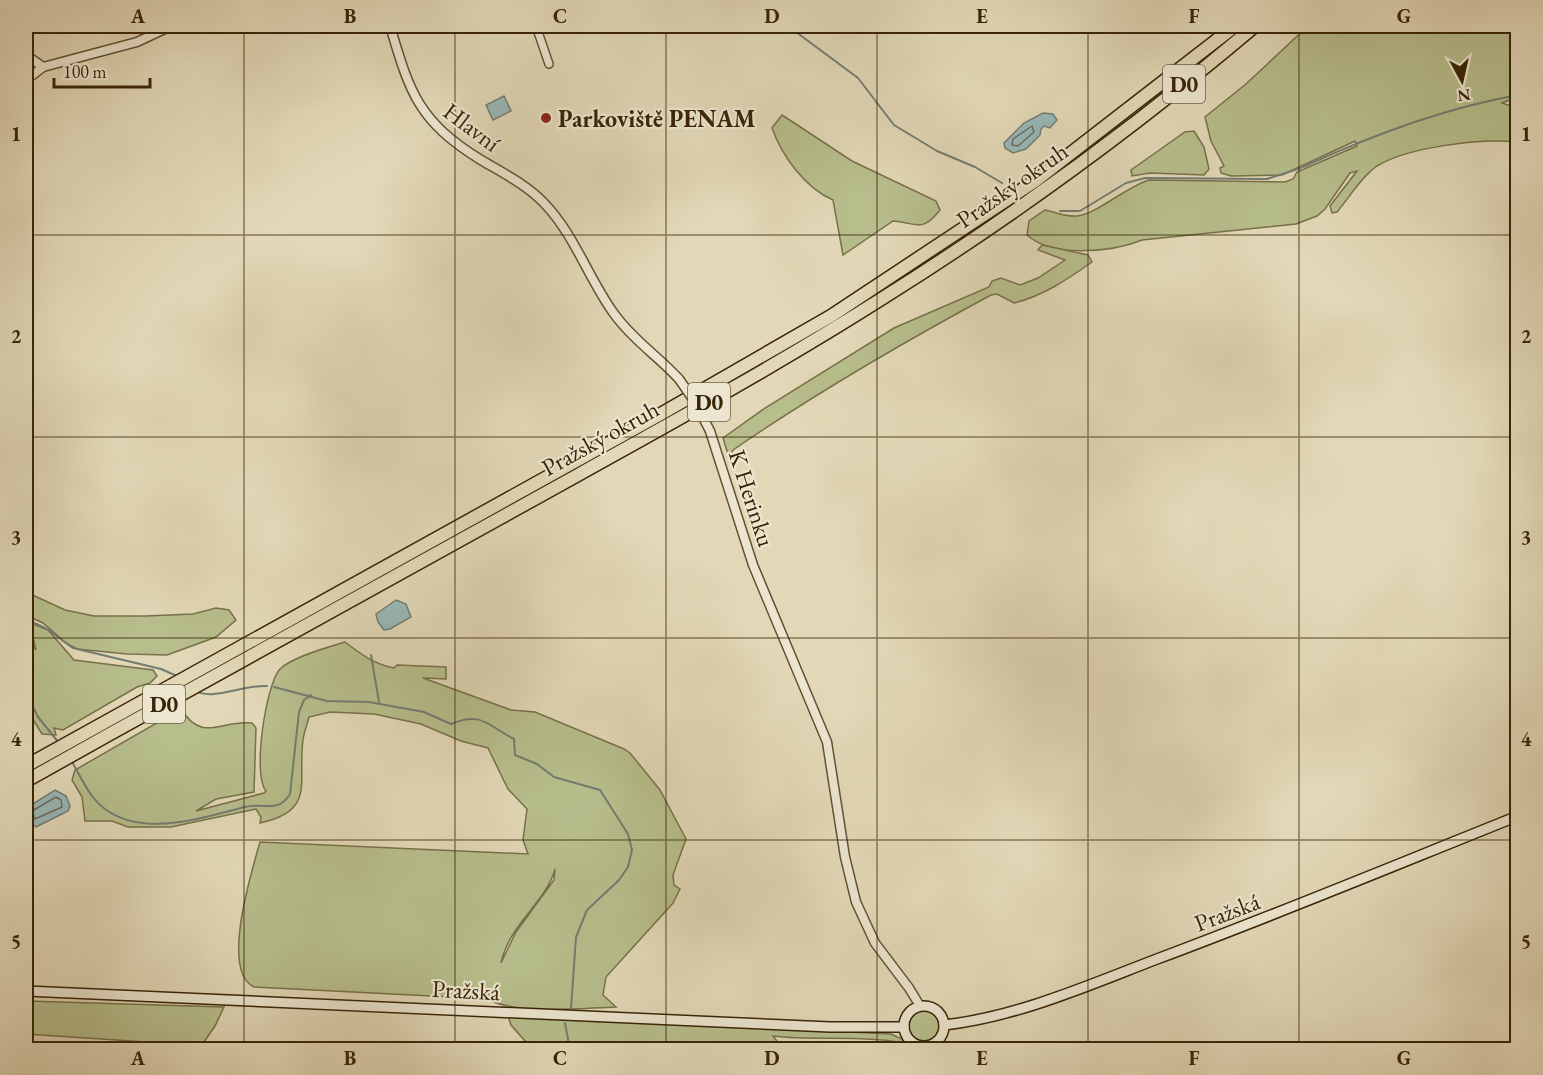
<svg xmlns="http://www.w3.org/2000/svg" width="1543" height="1075" font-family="'EB Garamond',serif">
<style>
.green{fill:#b7be8c;stroke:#787149;stroke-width:1.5;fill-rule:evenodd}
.water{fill:#98b8b8;stroke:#727d71;stroke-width:1.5}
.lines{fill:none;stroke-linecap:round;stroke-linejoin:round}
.shore{stroke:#686e5f;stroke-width:1.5}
.stream{stroke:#727d71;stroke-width:2}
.minor-casing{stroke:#625132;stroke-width:10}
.tertiary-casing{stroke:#625132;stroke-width:11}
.secondary-casing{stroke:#382406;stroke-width:12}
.motorway-casing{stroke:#382406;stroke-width:15}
.minor{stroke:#ece6d0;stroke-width:7}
.tertiary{stroke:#ece6d0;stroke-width:8}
.secondary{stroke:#ece6d0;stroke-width:9}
.motorway{stroke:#e2d8b7;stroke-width:12}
.tertiary-bridge-casing{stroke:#625132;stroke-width:11;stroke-linecap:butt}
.tertiary-bridge{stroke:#ece6d0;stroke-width:8}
.grid{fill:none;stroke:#382406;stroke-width:1.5;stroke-opacity:0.55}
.poi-dot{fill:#8f2418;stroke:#ece6d0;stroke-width:2}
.labels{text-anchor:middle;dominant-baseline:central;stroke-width:4.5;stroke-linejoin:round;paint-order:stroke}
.shield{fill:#ece6d0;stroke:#6e5e43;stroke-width:1.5}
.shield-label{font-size:22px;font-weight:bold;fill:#382406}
.poi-label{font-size:24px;font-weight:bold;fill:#382406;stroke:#ece6d0;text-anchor:start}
.street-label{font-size:24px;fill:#382406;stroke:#ece6d0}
.neatline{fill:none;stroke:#382406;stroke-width:2}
.grid-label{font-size:20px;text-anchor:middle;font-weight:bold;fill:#382406}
</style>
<rect width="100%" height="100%" fill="#e2d8b7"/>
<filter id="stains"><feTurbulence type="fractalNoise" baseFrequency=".00333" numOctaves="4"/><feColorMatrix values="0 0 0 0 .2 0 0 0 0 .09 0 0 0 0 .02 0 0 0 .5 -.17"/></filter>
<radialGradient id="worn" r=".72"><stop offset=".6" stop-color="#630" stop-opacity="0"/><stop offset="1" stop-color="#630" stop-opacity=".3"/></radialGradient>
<!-- green -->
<g class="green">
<path d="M1308,26H1517V90L1511,91H1517V97L1502,103L1517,108V142C1481,138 1408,147 1377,166C1362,176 1349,198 1337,212L1332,213L1330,206L1357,171L1350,173L1325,209L1317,216L1296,224L1142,240C1113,252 1052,258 1027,235L1029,221L1045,210C1056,212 1064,217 1077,216C1095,215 1126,187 1149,180L1285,182L1293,179L1297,172L1357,146L1355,141L1282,175L1231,176L1221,173L1220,168L1224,166L1211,141L1205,117L1246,84Z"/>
<path d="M782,115L852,161L936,201L940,210C922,233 917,223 893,221L843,255L833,200C805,188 782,156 772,128Z"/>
<polygon points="1194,131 1204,147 1209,169 1204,175 1150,173 1132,176 1131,170 1185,132"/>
<path d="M1042,245L1088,255L1092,262C1068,279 1043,296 1014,303L997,294L991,295C902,343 816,393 733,450L730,461L723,438L765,408L894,328L989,287L992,281L1001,278L1020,285L1038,278L1065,260L1038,250Z"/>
<polygon points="26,592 65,610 94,616 146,616 193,614 216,608 229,610 236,620 216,637 178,651 167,655 127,654 77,649 66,643 43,623 26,615"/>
<polygon points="26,621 48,630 74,660 153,670 157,676 150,683 137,687 63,730 54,728 56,735 42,734 26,708 26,637 36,650 33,638 26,634"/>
<path d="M345,642C362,655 374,664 394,668L397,665L446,667V679L423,678L511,710L535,712L624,749L630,753L660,790L686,839L673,875L674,885L680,889L673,903L606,977L603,995L616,1007C580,1008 521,1015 489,1000L490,993L483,997L471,998L254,987C220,971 252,871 260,842L528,854L523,840L527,809L508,789L488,748L461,741L421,724L374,714L330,712L309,717C307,725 304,732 303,740C297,781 317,811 260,823L261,817L256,809L171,827H128L112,821H85L82,797L72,780L75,770L181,709C203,744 222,719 252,723L256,728L254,792L216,799L196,811L264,793L266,791C252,775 266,684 280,669C292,657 328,647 345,642ZM555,869L554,880L516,932L501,963C509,924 547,901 555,869Z"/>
<polygon points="26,1001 224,1007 215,1026 199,1049 179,1049 161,1043 26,1034"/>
<circle cx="924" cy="1026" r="15"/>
<path d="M508,1016L891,1034L902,1039L909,1049H903L898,1042C856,1035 814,1041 773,1036L783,1049H532L511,1025Z"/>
</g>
<!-- water -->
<g class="water">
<polygon points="504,96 511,111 493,120 486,105"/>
<polygon points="1043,113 1053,114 1057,120 1050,128 1044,126 1041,129 1040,135 1026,149 1013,153 1005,148 1004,143 1024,123"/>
<polygon points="396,600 406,604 411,617 390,629 384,630 378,622 376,614"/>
<polygon points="55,790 66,796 70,806 68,811 36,827 28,819 28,807"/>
</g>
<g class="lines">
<!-- shore -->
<g class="shore">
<polygon points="1032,126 1034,132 1018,146 1012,145 1013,139"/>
<polygon points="56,797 61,800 62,807 35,819 32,811"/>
</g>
<!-- stream -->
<g class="stream">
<polyline points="788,26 858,78 894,125 937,151 975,167 1002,183"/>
<path d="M1303,167C1370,136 1445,108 1518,95"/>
<polyline points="1060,211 1080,211 1126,183 1145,178 1267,179 1301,168"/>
<path d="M26,621C47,625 56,637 73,648L161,669L177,676"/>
<polyline points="371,655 379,702"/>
<path d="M274,687L327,701L369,702L424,712L451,724C481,711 487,725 514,739L515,755L537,764L554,777L600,790L628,834L632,850L628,867L619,880L587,910L576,937L571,1008"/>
<path d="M196,691C212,701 246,684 267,686"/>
<polyline points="26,693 38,717 59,743"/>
<path d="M71,760C78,772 84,785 92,796C128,843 198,819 245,807C264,802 278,814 290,794L299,712L304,700L311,695"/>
<polyline points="565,1023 570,1050"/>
</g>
<defs>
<g id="minor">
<polyline points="48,26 59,28 65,26"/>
<polyline points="536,26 549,64"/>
</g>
<g id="tertiary">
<path d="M390,26C410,93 418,121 481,160C503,173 527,185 544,203C575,235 589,280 615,315C633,340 659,357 679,379"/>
<polyline points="26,55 43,67"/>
<polyline points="26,80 43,67 137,42 171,26"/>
<polyline points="710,431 753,565 827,742 845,857 856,902 875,943 909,988 920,1006"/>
<polyline points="919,1050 920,1046"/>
</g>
<g id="secondary">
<polyline points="26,991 830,1027 904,1027"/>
<circle cx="924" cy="1026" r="20"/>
<path d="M944,1025C1017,1017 1089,985 1157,959C1278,914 1398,864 1518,816"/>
</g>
<g id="motorway">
<polyline points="26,766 659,415 831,316 1035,181 1235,26"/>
<path d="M26,781C184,692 343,605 502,517C631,445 762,375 886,296C1015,215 1139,124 1255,26"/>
</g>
</defs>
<!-- minor casing -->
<use href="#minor" class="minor-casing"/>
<!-- tertiary casing -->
<use href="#tertiary" class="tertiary-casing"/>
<!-- secondary casing -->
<use href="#secondary" class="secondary-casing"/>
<!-- motorway casing -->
<use href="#motorway" class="motorway-casing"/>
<!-- minor -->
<use href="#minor" class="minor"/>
<!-- tertiary -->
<use href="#tertiary" class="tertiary"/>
<!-- secondary -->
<use href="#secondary" class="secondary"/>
<!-- motorway -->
<use href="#motorway" class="motorway"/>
<defs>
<polyline id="tertiary-bridge" points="679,379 695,402 710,431"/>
</defs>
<!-- tertiary-bridge casing -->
<use href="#tertiary-bridge" class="tertiary-bridge-casing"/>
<!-- tertiary-bridge -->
<use href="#tertiary-bridge" class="tertiary-bridge"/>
</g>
<!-- grid -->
<path class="grid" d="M244,26V1050M455,26V1050M666,26V1050M877,26V1050M1088,26V1050M1299,26V1050M26,235H1518M26,437H1518M26,638H1518M26,840H1518"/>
<!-- markers -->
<circle class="poi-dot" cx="546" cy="118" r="6"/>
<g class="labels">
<!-- shield labels -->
<g class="shield">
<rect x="1163" y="65" width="42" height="38" rx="4.5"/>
<rect x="688" y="383" width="42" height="38" rx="4.5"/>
<rect x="143" y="685" width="42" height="38" rx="4.5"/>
</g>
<g class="shield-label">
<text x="1184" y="84">D0</text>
<text x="709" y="402">D0</text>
<text x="164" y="704">D0</text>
</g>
<!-- poi labels -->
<g class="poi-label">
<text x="558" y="118">Parkoviště PENAM</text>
</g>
<!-- street labels -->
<g class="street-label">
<text transform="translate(472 127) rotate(37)">Hlavní</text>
<text transform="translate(1012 185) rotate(-35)">Pražský okruh</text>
<text transform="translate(600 438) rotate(-29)">Pražský okruh</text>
<text transform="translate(752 498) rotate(72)">K Herinku</text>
<text transform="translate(1227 912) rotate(-21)">Pražská</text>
<text transform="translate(466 990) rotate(3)">Pražská</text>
</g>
</g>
<!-- margin -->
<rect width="1543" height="1075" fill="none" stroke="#e2d8b7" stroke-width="66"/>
<!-- north arrow -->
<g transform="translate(1462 81) rotate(172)" stroke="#ece6d0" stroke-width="4.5" paint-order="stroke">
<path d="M0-4.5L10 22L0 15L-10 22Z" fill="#382406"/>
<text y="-9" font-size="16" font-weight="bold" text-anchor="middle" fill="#382406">N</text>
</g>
<!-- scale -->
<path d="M54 78v9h96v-9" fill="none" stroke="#382406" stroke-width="3"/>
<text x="63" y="78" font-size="18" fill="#382406" stroke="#ece6d0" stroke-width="4.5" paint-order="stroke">100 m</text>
<rect x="33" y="33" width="1477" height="1009" class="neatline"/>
<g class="grid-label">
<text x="138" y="23">A</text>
<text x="350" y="23">B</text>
<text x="560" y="23">C</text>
<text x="772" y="23">D</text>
<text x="982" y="23">E</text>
<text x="1194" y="23">F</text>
<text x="1404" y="23">G</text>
<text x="16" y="141">1</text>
<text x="1526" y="141">1</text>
<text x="16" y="343">2</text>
<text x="1526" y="343">2</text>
<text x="16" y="544">3</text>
<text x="1526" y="544">3</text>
<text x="16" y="746">4</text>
<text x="1526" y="746">4</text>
<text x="16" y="948">5</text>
<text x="1526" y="948">5</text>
<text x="138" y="1065">A</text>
<text x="350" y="1065">B</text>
<text x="560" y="1065">C</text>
<text x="772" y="1065">D</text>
<text x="982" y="1065">E</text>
<text x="1194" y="1065">F</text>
<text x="1404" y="1065">G</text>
</g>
<rect width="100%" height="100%" filter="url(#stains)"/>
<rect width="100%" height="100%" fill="url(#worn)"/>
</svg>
